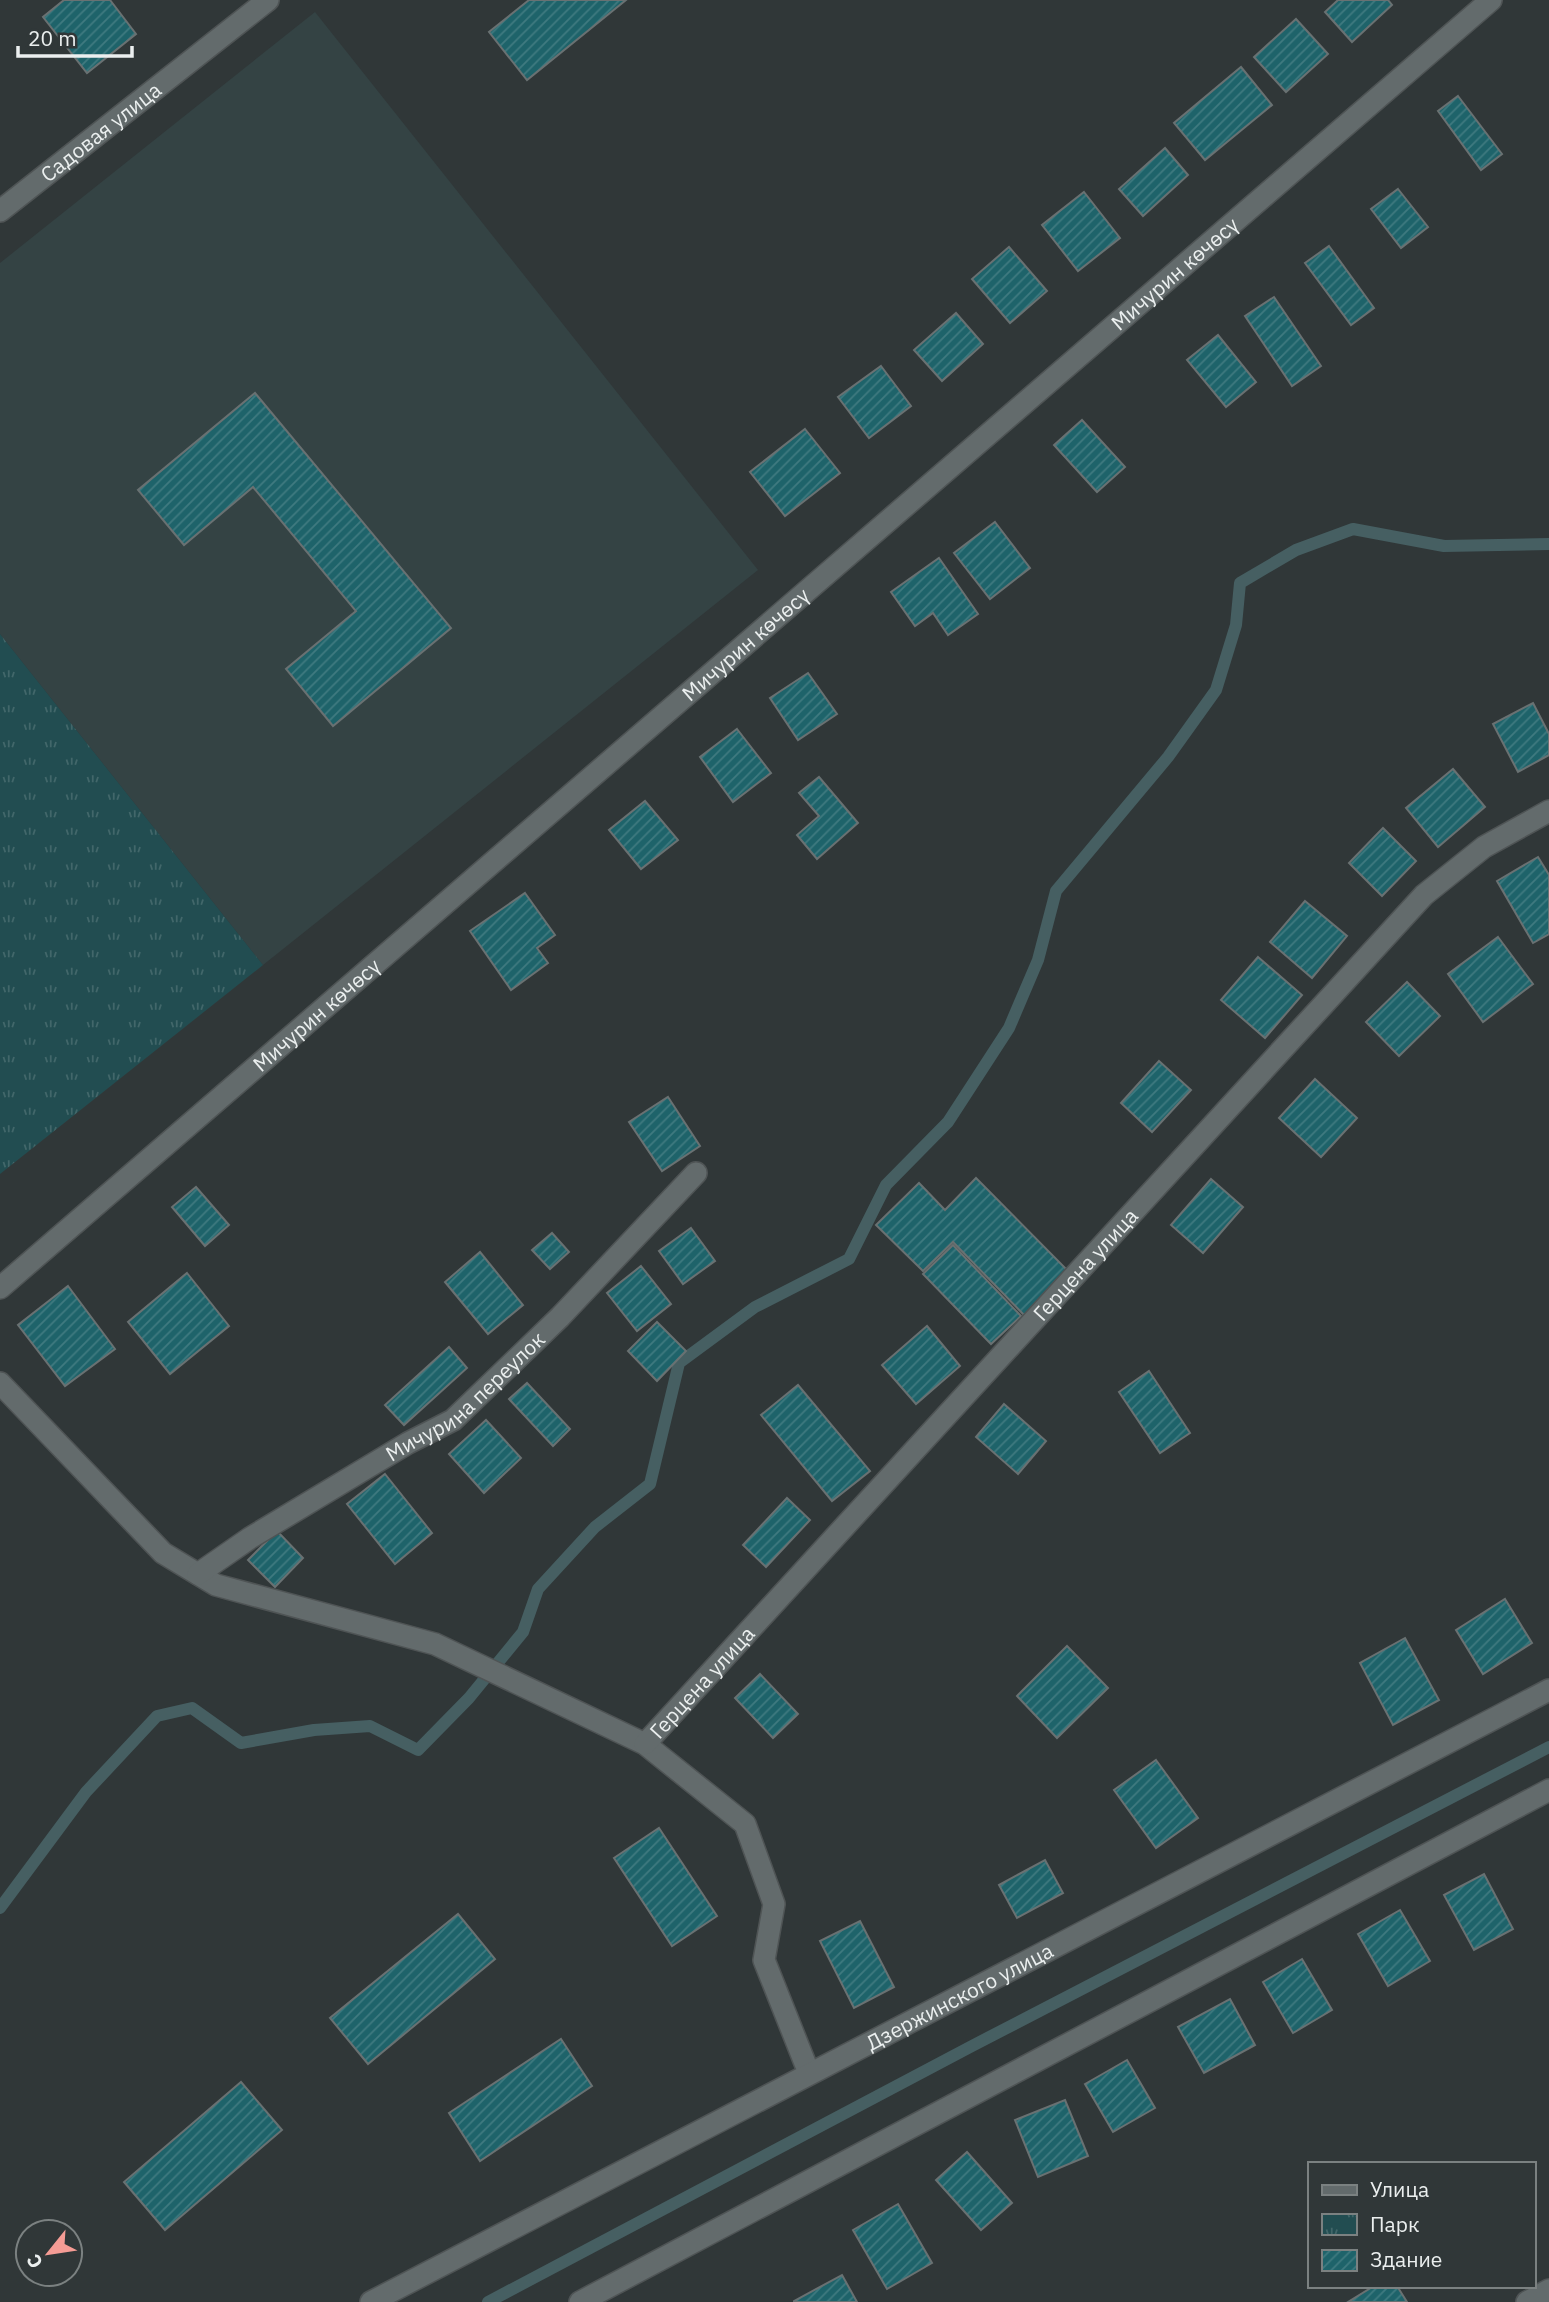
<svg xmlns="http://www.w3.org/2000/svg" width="1549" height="2302" font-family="'IBM Plex Sans',sans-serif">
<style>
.built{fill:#344344}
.park{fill:url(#park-tufts)}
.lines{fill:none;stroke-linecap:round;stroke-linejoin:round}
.stream{stroke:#465f62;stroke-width:12}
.building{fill:url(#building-hatch);stroke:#697172;stroke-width:2}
.minor-casing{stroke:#4f5455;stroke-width:24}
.minor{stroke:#636b6c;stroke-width:21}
.labels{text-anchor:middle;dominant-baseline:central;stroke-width:5;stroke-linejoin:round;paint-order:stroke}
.street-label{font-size:21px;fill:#ebefef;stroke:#303738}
</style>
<defs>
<pattern id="park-tufts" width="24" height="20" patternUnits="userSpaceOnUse" patternTransform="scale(1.75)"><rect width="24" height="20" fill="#224d51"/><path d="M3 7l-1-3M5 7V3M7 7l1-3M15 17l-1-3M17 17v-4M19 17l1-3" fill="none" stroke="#42676a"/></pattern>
<pattern id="building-hatch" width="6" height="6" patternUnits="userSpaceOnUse" patternTransform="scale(1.75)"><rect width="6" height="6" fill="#1e636a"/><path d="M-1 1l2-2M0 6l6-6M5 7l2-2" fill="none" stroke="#3f7a80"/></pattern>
</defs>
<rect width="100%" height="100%" fill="#303738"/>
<!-- built -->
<polygon class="built" points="315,12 758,570 263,965 0,634 0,263"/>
<!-- park -->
<polygon class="park" points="0,634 263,965 0,1174"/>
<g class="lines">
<!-- stream -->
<g class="stream">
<polyline points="0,1908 86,1792 157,1716 192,1708 241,1743 314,1730 370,1726 418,1750 469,1698 523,1632 538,1589 595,1527 650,1484 679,1363 755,1307 849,1259 886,1185 948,1122 1009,1028 1038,960 1056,891 1168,757 1216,690 1236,625 1240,583 1296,550 1353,529 1444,546 1549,544"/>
<polyline points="488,2302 972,2046 1549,1747"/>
</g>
</g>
<!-- building -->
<g class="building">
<polygon points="64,0 110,0 136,34 87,73 43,17"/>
<polygon points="529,0 626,0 527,80 489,32"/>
<polygon points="1338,0 1388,0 1392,5 1352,42 1325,12"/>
<polygon points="1296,19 1328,54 1286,92 1254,57"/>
<polygon points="1241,67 1272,105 1205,160 1174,123"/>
<polygon points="1458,96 1502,154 1481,170 1438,111"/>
<polygon points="1165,148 1188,175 1143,216 1119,189"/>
<polygon points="1398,189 1428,227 1401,248 1371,209"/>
<polygon points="1084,192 1120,238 1078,271 1042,225"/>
<polygon points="1329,246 1374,308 1351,325 1305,263"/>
<polygon points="1009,247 1047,291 1010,323 972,279"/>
<polygon points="1274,297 1321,366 1292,386 1245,316"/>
<polygon points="956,313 983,344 942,381 914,350"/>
<polygon points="1218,335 1256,382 1226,407 1187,360"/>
<polygon points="881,366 911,406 869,438 838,397"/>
<polygon points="255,393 451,628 333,726 286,669 356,611 253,487 184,545 138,490"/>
<polygon points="1082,420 1125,467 1097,492 1054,445"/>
<polygon points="805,429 840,473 785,516 750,472"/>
<polygon points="995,522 1030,568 990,599 954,553"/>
<polygon points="939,558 978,614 948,635 933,613 915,626 891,592"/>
<polygon points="808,673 837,714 798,740 770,698"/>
<polygon points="1533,703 1549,734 1549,755 1518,772 1493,724"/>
<polygon points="737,729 771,773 733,802 700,757"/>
<polygon points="1453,769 1485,807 1438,847 1406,808"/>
<polygon points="819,777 858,823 817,859 797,835 819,816 799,793"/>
<polygon points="645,801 678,840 641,869 609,830"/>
<polygon points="1383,828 1416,861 1382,896 1349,863"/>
<polygon points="1538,857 1549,875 1549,934 1533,943 1497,881"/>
<polygon points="525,893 555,935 537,948 548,963 511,990 470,931"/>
<polygon points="1305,901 1347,936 1312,978 1270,942"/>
<polygon points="1498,937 1533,984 1483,1022 1448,974"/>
<polygon points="1258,957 1302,995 1265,1038 1221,1000"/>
<polygon points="1407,982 1440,1016 1399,1056 1366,1022"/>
<polygon points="1159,1061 1191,1090 1152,1132 1121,1103"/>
<polygon points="1315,1079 1357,1118 1321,1157 1279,1118"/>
<polygon points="668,1097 700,1146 662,1171 629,1122"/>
<polygon points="976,1178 1070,1273 1026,1317 953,1242 923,1271 876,1225 919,1183 945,1210"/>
<polygon points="1211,1179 1243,1207 1203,1253 1171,1225"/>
<polygon points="196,1187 229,1225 205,1246 172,1207"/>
<polygon points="691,1228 715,1261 683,1284 659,1251"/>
<polygon points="552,1233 569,1252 550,1269 532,1250"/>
<polygon points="953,1245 1021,1316 991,1344 923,1274"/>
<polygon points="480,1252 523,1305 488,1334 445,1282"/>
<polygon points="641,1266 671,1304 637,1331 607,1293"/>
<polygon points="187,1273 229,1326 170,1374 128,1322"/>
<polygon points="68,1286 115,1349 65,1386 18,1325"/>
<polygon points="657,1322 686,1351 657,1381 628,1351"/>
<polygon points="927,1326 960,1366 916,1404 882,1365"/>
<polygon points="449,1347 467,1368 404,1425 385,1405"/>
<polygon points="1149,1371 1190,1433 1160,1453 1119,1392"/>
<polygon points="527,1383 570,1429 553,1446 509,1399"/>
<polygon points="798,1385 870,1471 832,1501 761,1415"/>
<polygon points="1004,1404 1046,1441 1018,1474 976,1437"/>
<polygon points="486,1420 521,1458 484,1493 449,1454"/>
<polygon points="385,1474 432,1533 395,1564 347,1504"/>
<polygon points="787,1498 810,1520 766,1567 743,1545"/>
<polygon points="277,1531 303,1558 275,1587 248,1560"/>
<polygon points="1505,1599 1532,1643 1483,1674 1456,1630"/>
<polygon points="1405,1638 1439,1700 1393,1725 1360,1663"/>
<polygon points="1067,1646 1108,1688 1057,1738 1017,1696"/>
<polygon points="760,1674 798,1714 773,1738 735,1698"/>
<polygon points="1156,1760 1198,1818 1156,1848 1114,1790"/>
<polygon points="659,1828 717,1916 672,1946 614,1858"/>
<polygon points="1045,1860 1063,1893 1017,1918 999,1885"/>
<polygon points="1484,1874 1513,1929 1474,1950 1444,1895"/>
<polygon points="1400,1910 1430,1961 1388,1986 1358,1934"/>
<polygon points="458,1914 495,1959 368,2064 330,2018"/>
<polygon points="860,1921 894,1987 854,2008 820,1941"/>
<polygon points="1302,1959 1332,2010 1293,2033 1263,1982"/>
<polygon points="1230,1999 1255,2045 1204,2073 1178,2027"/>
<polygon points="561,2039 592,2086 480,2161 449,2113"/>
<polygon points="1127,2060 1155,2108 1113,2132 1085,2084"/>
<polygon points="241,2082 282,2130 165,2230 124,2182"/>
<polygon points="1065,2100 1088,2156 1038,2177 1015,2120"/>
<polygon points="967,2152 1012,2203 981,2230 936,2180"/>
<polygon points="898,2204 932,2263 887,2289 853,2230"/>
<polygon points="842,2275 857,2302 794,2302 794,2301"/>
<polygon points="1374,2286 1397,2286 1407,2302 1348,2302"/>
</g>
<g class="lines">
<defs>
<g id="minor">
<path id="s1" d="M0,211L268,0"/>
<path id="s2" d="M0,1288L1491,0"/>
<polyline points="0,1383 163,1553 216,1585 435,1644 645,1744 745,1824 774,1904 764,1960 809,2073"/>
<path id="s3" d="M198,1574L250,1538L408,1443L453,1420L560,1317L696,1173"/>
<path id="s4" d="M645,1744L1424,895L1484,847L1549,811"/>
<path id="s5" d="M371,2302L1549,1690"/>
<polyline points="580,2302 1549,1790"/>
<polyline points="1527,2302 1549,2290"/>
</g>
</defs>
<!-- minor casing -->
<use href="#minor" class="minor-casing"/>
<!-- minor -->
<use href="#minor" class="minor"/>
</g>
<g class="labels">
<!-- street labels -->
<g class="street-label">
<text stroke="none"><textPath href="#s1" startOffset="128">Садовая улица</textPath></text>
<text stroke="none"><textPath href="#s2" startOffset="1552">Мичурин көчөсү</textPath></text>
<text stroke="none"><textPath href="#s2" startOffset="985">Мичурин көчөсү</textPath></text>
<text stroke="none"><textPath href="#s2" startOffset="418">Мичурин көчөсү</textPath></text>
<text stroke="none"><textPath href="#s4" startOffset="651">Герцена улица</textPath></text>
<text stroke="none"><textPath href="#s3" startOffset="322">Мичурина переулок</textPath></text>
<text stroke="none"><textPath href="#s4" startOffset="84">Герцена улица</textPath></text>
<text stroke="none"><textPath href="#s5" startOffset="663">Дзержинского улица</textPath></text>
</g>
</g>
<!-- legend -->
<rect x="1308" y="2162" width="228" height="126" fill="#303738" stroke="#7b8181" stroke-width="2"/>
<rect x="1322" y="2185" width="35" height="10" fill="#636b6c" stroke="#7b8181" stroke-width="2"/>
<text x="1370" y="2197" font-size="21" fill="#ebefef">Улица</text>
<rect x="1322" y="2214" width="35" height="21" fill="url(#park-tufts)" stroke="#7b8181" stroke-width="2"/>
<text x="1370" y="2232" font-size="21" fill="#ebefef">Парк</text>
<rect x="1322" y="2250" width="35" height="21" fill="url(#building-hatch)" stroke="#7b8181" stroke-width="2"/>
<text x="1370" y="2267" font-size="21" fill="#ebefef">Здание</text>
<!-- north arrow -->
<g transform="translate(49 2253) rotate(240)"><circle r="33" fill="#303738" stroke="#7b8181" stroke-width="2"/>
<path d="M0-5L12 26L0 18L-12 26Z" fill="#f59c95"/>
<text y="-10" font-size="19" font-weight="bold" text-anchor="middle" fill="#ebefef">С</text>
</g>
<!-- scale -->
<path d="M18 46v10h114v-10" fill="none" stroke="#ebefef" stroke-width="3.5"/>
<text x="28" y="46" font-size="21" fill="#ebefef" stroke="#303738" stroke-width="5" paint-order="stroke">20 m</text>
</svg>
